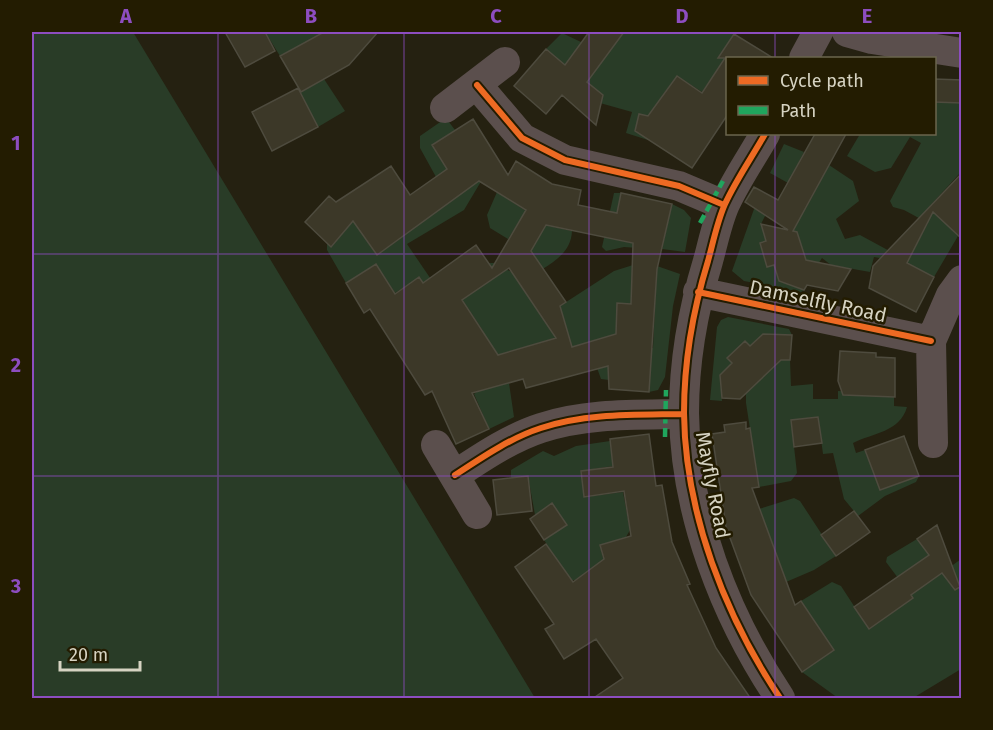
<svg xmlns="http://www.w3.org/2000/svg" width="993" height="730" font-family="'Fira Sans',sans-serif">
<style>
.green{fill:#293c27;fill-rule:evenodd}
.building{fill:#3c3828;stroke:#4e4b3e;stroke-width:1.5;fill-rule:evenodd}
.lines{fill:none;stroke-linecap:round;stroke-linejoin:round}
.minor{stroke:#5b4f4d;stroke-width:30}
.quiet{stroke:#20a55d;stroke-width:4.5;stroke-dasharray:9 4.5;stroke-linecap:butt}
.cycleway-casing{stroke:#231c01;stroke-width:10}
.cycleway{stroke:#ed6a23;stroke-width:6}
.grid{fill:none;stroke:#8d4dc0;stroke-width:1.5;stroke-opacity:0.55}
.labels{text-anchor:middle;stroke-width:5;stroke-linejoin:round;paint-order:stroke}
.street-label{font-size:20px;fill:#d6d3c2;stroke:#231c01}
.neatline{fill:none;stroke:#8d4dc0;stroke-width:2}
.grid-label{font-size:20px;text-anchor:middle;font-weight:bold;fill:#8d4dc0}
</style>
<rect width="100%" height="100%" fill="#252111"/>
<!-- green -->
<path class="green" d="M32 32H133L535 698H32Z
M265 32H325C316 42 294 48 280 56Z
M612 32H731L734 34 720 55 727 60 722 63 702 92 677 76 662 96 660 122 648 140 626 133 632 112 600 103 599 93 579 74 562 96 544 80 546 49 562 33 581 42 604 58 619 37Z
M324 79 345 111 318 127 273 101 301 92Z
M935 103H961V172L929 207 958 236 934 277 898 261 874 257 870 272 831 265 822 258 815 269 799 261 804 254 797 232 790 233 796 211 806 208 829 165 853 181 859 201 836 219 845 239 860 235 908 261 928 223 904 210 893 207 890 201 921 143 910 137 891 168 875 172 847 156 860 134H934Z
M446 118 455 130 432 145 441 160 495 158 464 210 407 244 471 338 483 331 462 299 497 275 489 263H495L517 275 535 224 522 217 508 239 490 228 487 215 497 192 549 226 572 231C571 259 540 269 519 283L543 317 614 271 633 265 631 300 655 301 657 266 680 274 673 306 665 377 658 390 649 392 651 352 609 380 601 379 588 343 576 347 584 373H580L568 334 501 354 509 383 514 417 489 429 474 394 496 378 448 381 419 278 395 293 376 264 346 283 327 250V242L332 246 354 220 377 255 400 239 385 217 436 177 420 148V136ZM618 304 655 305 653 348 617 347Z
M784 144 804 152 788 183 770 173Z
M614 193H621L617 213 638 248 624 247 606 251 602 247Z
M759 195 774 198 761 224 766 241 760 244 767 266 774 265 780 281 804 290 801 292 744 281 732 271Z
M672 204 684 210 691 218 685 252 662 249Z
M728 317 789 329 792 335 763 334 750 346 745 341 728 358 732 363 720 375 722 401 710 400 717 327 721 320Z
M770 360H790L791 386 813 384V399H838V391L875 392V397H894V406L907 407C900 432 873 433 853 443L856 453 865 450 880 490 919 476 916 482 885 496 858 516 844 499 833 453 823 454 818 417 791 420 797 473 791 481 759 487 746 403V384L754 386 771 369Z
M610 441 613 466 581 471 585 497 623 492 630 530 626 537 600 546 620 626 598 642 595 640 597 565 575 580H571L544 540 566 525 552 504 535 515 528 476 511 478V470L543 451 554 456 576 446Z
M794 498 800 501 836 556 814 570 786 582 759 509Z
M917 539 942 573 961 559V669L913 698H838L802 672 801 601 832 582 841 586 869 629 913 598 886 562 887 557Z"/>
<!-- building -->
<path class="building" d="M225 32H265L275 51 245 67Z
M324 32H378L349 65 301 92 280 56Z
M589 32H624L587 82 603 95 596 125 562 95 546 114 514 86 546 49 565 65Z
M734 34 773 58H728V114L692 168 635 131 639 114 648 116 677 76 702 93 725 58H718Z
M934 79 962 80V103L934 102Z
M298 88 318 127 272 151 252 112Z
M473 119 508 175 516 161 552 184 581 190 578 205 617 213 621 193 672 204 657 269 649 392 609 389 608 366 526 388 523 379 472 393 489 429 456 444 432 391 425 395 370 309 364 313 346 283 376 264 395 294 419 277 423 283 476 245 492 268 526 210 479 181 377 255 353 221 331 247 305 222 329 196 336 202 391 166 410 195 447 169 432 145ZM546 225 633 243 631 304 617 303 616 334 572 347 560 306 566 302 531 251ZM509 268 556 338 498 355 462 300Z
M815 134H846L793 231 797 232 806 260 851 269 838 291 807 285 804 290 779 281 774 265 767 267 760 243 766 241 761 224 788 230 745 202 754 187 778 200Z
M962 173V239L933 212 907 263 934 277 916 312 869 288 873 266Z
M763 334 792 335 790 360H781L740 399 722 398 720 375 732 363 727 358 745 341 750 346Z
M840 351 876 353V357L895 358V397L843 395 838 381Z
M818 417 822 443 794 447 791 420Z
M746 422V429L750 428 759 487 752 488 795 605 801 601 834 650 802 672 751 595 726 527 712 434 725 432 724 425Z
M649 434 656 486 662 485 672 542 690 584 687 585 716 648 751 699H592L623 678 596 639 564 659 545 629 554 624 515 567 546 544 573 582 604 559 600 545 631 536 624 491 584 497 581 471 613 467 610 439Z
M904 436 919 476 880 490 865 450Z
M528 476 532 511 497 515 493 480Z
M552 503 567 525 544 540 530 519Z
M854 511 870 532 836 556 821 535Z
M937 525 960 587 955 590 942 573 911 595 913 598 869 629 854 607 929 555 917 539Z"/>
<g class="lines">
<!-- minor -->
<path class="minor" d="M847 32 872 39 962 53
M804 58 818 32
M477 85 522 138 565 160 679 186 724 205
M445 108 505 62
M765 134C752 157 736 180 725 204 717 222 713 243 708 261 693 310 684 361 684 413 685 513 725 616 780 698
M698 292 931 341
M933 443 931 341 951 295 962 280
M436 445 477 514
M455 475C481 458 510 438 541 428 587 413 636 415 684 414"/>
<!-- quiet -->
<path class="quiet" d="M700 223 723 181
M665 437 666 390"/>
<!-- cycleway casing -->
<g class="cycleway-casing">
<path id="cycleway" d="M477 85 522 138 565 160 679 186 724 205
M765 134C752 157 736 180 725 204 717 222 713 243 708 261 693 310 684 361 684 413 685 513 725 616 780 698
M698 292 931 341
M455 475C481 458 510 438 541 428 587 413 636 415 684 414"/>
</g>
<!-- cycleway -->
<use href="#cycleway" class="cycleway"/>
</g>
<!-- grid -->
<path class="grid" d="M218 32V698M404 32V698M589 32V698M775 32V58M775 134V698M32 254H962M32 476H962"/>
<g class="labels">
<!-- street labels -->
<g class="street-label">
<text transform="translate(818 301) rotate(12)" y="7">Damselfly Road</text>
<text transform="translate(713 485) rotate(79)" y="7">Mayfly Road</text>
</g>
</g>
<!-- border -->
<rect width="993" height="730" fill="none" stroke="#231c01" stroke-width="66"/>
<!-- legend -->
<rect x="726" y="57" width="210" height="78" fill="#231c01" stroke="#6b654e" stroke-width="1.5"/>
<rect x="738" y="76" width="30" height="9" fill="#ed6a23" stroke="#6b654e" stroke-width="1.5"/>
<text x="780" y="87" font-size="18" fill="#d6d3c2">Cycle path</text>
<rect x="738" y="106" width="30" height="9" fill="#20a55d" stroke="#6b654e" stroke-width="1.5"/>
<text x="780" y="117" font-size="18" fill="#d6d3c2">Path</text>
<!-- scale -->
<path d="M60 661v9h80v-9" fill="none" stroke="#d6d3c2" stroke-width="3"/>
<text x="69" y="661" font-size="18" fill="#d6d3c2" stroke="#231c01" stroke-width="4.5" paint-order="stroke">20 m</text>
<rect x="33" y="33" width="927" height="664" class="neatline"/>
<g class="grid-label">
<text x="126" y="23">A</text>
<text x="311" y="23">B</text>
<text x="496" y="23">C</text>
<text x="682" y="23">D</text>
<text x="867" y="23">E</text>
<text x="16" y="150">1</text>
<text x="16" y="372">2</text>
<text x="16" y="593">3</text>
</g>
</svg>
